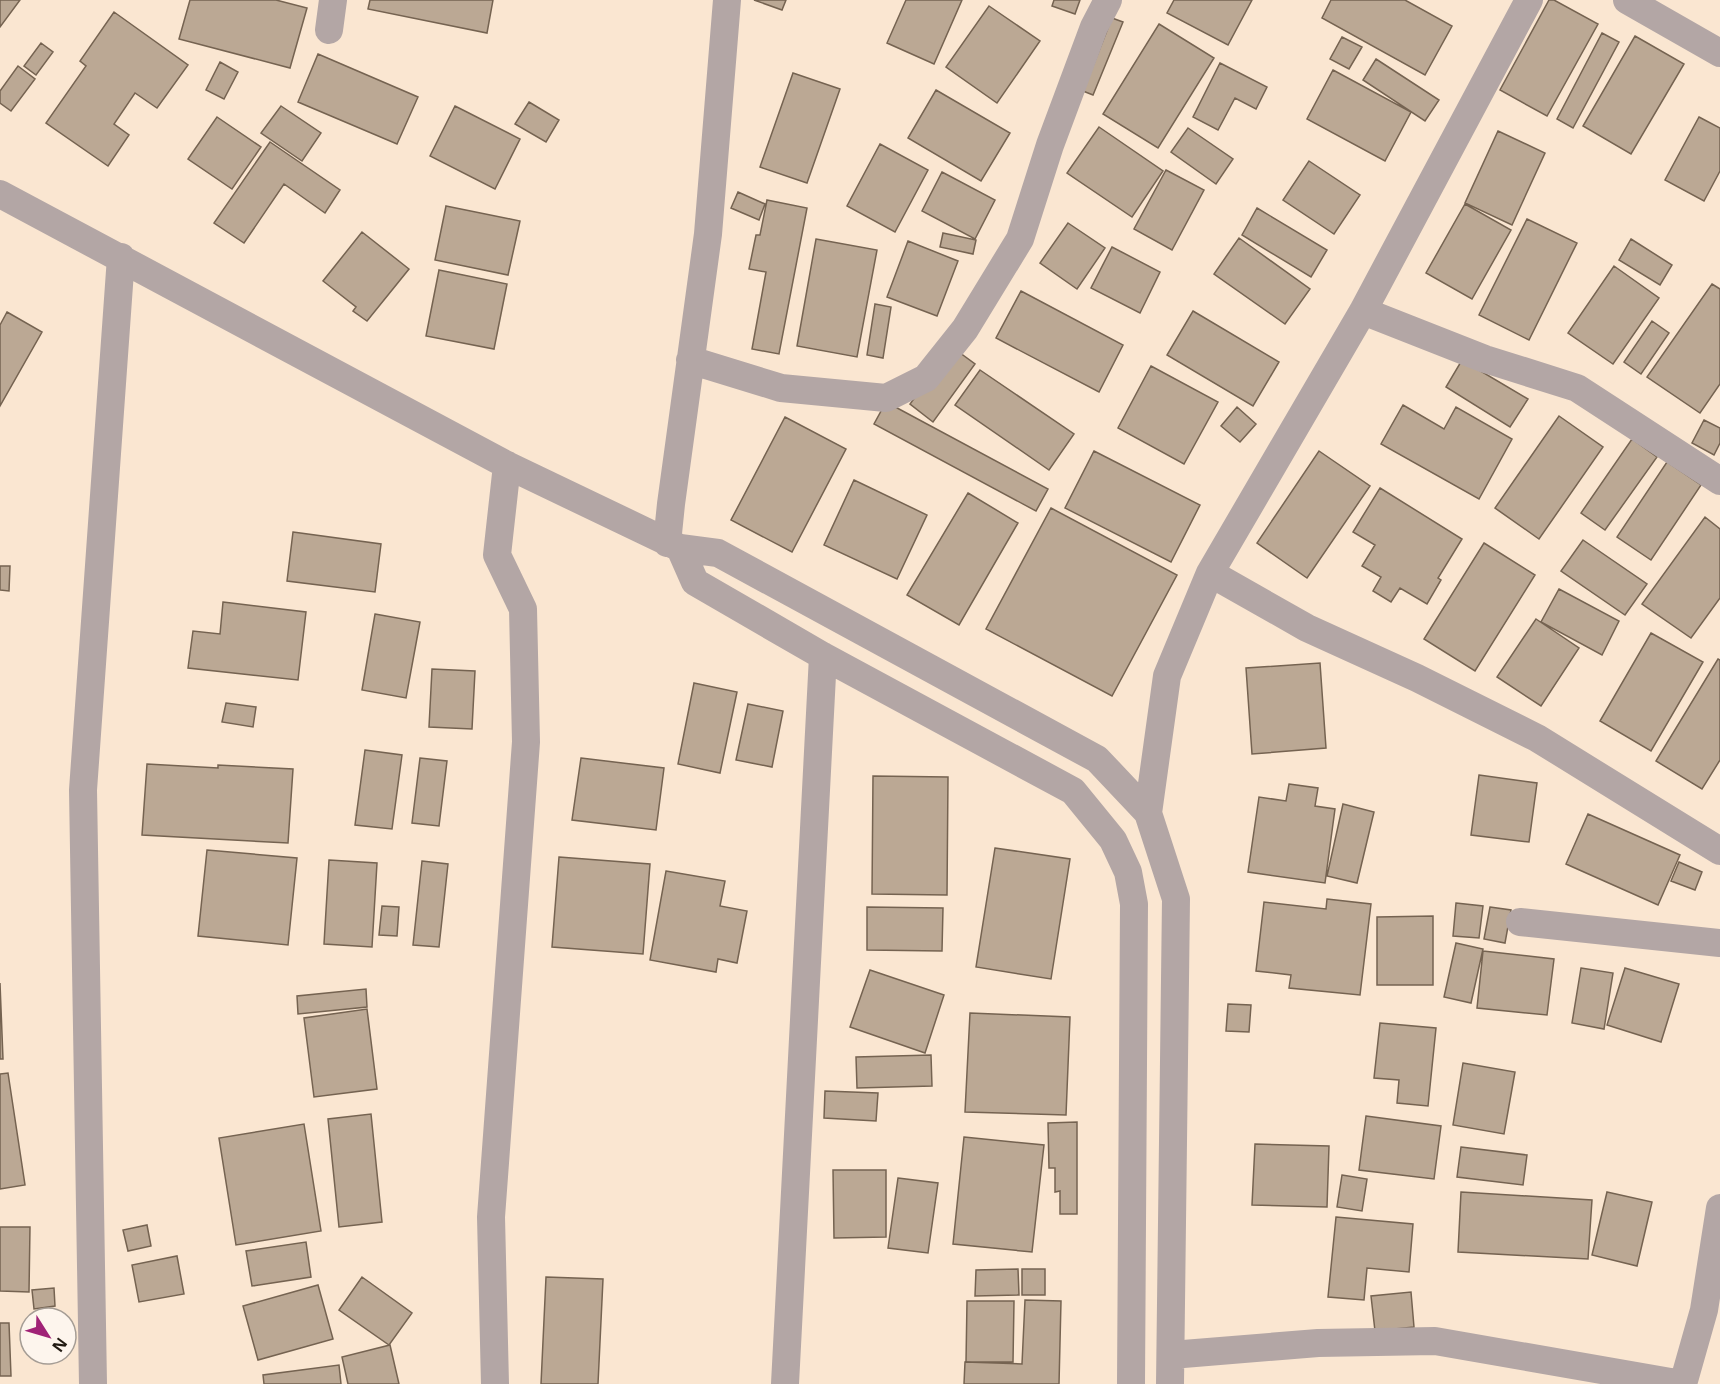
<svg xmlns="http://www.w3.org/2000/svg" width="1720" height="1384" font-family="'Noto Sans',sans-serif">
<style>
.building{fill:#bba894;stroke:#756351;stroke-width:1.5}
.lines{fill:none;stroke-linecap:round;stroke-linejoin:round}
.minor{stroke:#b3a6a5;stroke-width:28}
</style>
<rect width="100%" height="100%" fill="#fae6d1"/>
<!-- building -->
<path class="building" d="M0 0H20L0 27Z
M190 0H276L307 8 290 68 179 39Z
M370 0H493L487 33 368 9Z
M754 0H786L782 10Z
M906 0H962L934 64 887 43Z
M1054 0H1080L1075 14 1052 6Z
M1174 0H1252L1228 45 1167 13Z
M1331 0H1405L1452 26 1425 75 1322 18Z
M1549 0H1554L1598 24 1547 116 1500 90Z
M989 6 1040 41 997 103 946 67Z
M114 12 188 65 157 108 135 93 114 124 129 135 108 166 46 123 86 66 80 61Z
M1112 18 1123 22 1093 95 1083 91Z
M1159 24 1214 58 1158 148 1103 114Z
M1602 33 1619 42 1573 128 1557 119Z
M1635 36 1684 64 1631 154 1583 126Z
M1342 37 1362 47 1349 69 1330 59Z
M41 43 53 52 36 75 24 66Z
M318 54 418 97 397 144 298 102Z
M1376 59 1439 100 1425 121 1363 80Z
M220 62 238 72 224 99 206 90Z
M1220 63 1267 87 1256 109 1235 98 1218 130 1193 117Z
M18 66 35 79 11 111 0 103V91Z
M1333 70 1411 112 1385 161 1307 119Z
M793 73 840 89 807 183 760 167Z
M936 90 1010 133 981 181 908 138Z
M529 102 559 120 546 142 515 124Z
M281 106 321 133 302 161 261 133Z
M455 106 520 139 495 189 430 156Z
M217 117 261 147 232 189 188 159Z
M1699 117 1720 128V171L1704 201 1665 180Z
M1099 127 1163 171 1132 217 1067 173Z
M1188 128 1233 159 1216 184 1171 152Z
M1498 131 1545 153 1512 225 1465 203Z
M270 142 340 190 325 213 284 184 244 243 214 223Z
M880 144 928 170 895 232 847 206Z
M1309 161 1360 195 1334 234 1283 200Z
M1166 170 1204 190 1172 250 1134 229Z
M942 172 995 200 975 239 922 211Z
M738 192 765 204 759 220 731 208Z
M767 200 807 208 779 354 752 349 766 272 749 269 756 235H760Z
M1465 204 1511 230 1472 299 1426 273Z
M446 206 520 221 508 275 435 260Z
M1257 208 1327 250 1311 277 1242 235Z
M1527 219 1577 243 1529 340 1479 315Z
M1068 223 1105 248 1077 289 1040 263Z
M362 232 409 269 367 321 353 311 356 307 323 281Z
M943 233 976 240 973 254 940 247Z
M1239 238 1310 289 1285 324 1214 274Z
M816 239 877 250 857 357 797 346Z
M1631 239 1672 265 1660 285 1619 260Z
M908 241 958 261 937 316 887 297Z
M1112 247 1160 272 1140 313 1091 288Z
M1614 266 1659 298 1613 364 1568 333Z
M439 270 507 284 494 349 426 336Z
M1712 284 1720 289V384L1700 413 1647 377Z
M1021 291 1123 345 1099 392 996 338Z
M875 304 891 307 883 358 867 355Z
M1193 311 1279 362 1253 406 1167 355Z
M7 312 42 332 0 406V325Z
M1652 321 1669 333 1641 374 1624 362Z
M952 347 975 364 933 422 910 404Z
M1462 360 1528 399 1510 427 1446 387Z
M1151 366 1218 402 1184 464 1118 428Z
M980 370 1074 434 1049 470 955 405Z
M886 402 1048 489 1036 511 874 424Z
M1403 405 1444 429 1456 407 1512 439 1479 499 1381 444Z
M1237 407 1256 424 1240 442 1221 426Z
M1559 416 1603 447 1539 539 1495 508Z
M785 417 846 449 792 552 731 520Z
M1704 420 1720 428V443L1714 455 1692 443Z
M1632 439 1657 457 1605 530 1581 513Z
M1094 451 1200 505 1171 562 1065 508Z
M1319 451 1370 486 1307 578 1257 543Z
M1667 462 1701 485 1651 560 1617 537Z
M854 480 927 515 897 579 824 545Z
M1380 488 1462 539 1438 578 1441 580 1427 604 1400 588 1391 602 1373 591 1381 577 1362 566 1375 545 1353 532Z
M968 493 1018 523 959 625 907 595Z
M1051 508 1177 575 1112 696 986 629Z
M1705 517 1720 529V598L1691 638 1642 604Z
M293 532 381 544 375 592 287 581Z
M1583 540 1647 584 1625 615 1561 571Z
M1484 543 1535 575 1475 671 1424 639Z
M0 566H10L9 591 0 590Z
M1559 589 1619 621 1602 655 1541 622Z
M223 602 306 612 298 680 188 668 193 631 220 634Z
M375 614 420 622 406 698 362 690Z
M1536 619 1579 648 1541 706 1497 677Z
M1651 633 1703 662 1651 751 1600 721Z
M1718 659 1720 660V760L1702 789 1656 761Z
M1320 663 1326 748 1252 754 1246 668Z
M432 669 475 671 472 729 429 727Z
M694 683 737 692 720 773 678 764Z
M226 703 256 707 253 727 222 722Z
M748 704 783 711 772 767 736 760Z
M365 750 402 755 392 829 355 825Z
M420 758 447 761 439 826 412 823Z
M581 758 664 768 656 830 572 820Z
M147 764 218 768V765L293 769 288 843 142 835Z
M1479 775 1537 783 1529 842 1471 835Z
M873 776 948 777 947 895 872 894Z
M1289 784 1318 788 1315 806 1335 809 1325 883 1248 872 1259 797 1286 801Z
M1343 804 1374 812 1357 883 1327 876Z
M1588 814 1680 855 1658 905 1566 864Z
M995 848 1070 859 1051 979 976 967Z
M207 850 297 858 288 945 198 936Z
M559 857 650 864 643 954 552 947Z
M329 860 377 863 372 947 324 944Z
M422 861 448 864 439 947 413 945Z
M1679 862 1702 872 1695 890 1671 881Z
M666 871 725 881 720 906 747 911 737 963 718 959 716 972 650 960Z
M1327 899 1371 904 1360 995 1289 988 1291 975 1256 971 1264 902 1326 909Z
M1456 903 1483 906 1479 938 1453 936Z
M382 906 399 907 397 936 379 935Z
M867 907 943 908 942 951 867 950Z
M1490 907 1511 910 1505 943 1484 939Z
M1433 916V985H1377V917Z
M1456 943 1483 949 1471 1003 1444 997Z
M1483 951 1554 959 1547 1015 1477 1008Z
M1581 968 1613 973 1604 1029 1572 1023Z
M1625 968 1679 984 1661 1042 1607 1025Z
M870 970 944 995 925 1053 850 1027Z
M0 983 3 1059H0Z
M366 989 367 1007 298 1014 297 996Z
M1228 1004 1251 1005 1249 1032 1226 1031Z
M367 1009 377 1089 314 1097 304 1018Z
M970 1013 1070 1017 1066 1115 965 1112Z
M1380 1023 1436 1028 1428 1106 1397 1103 1399 1080 1374 1078Z
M931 1055 932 1086 857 1088 856 1057Z
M1463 1063 1515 1072 1504 1134 1453 1125Z
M8 1073 25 1185 0 1189V1074Z
M825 1091 878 1093 876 1121 824 1118Z
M371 1114 382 1222 339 1227 328 1119Z
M1366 1116 1441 1126 1434 1179 1359 1170Z
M1077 1122V1214H1060V1191L1055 1192V1168H1049L1048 1123Z
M304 1124 321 1231 236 1245 219 1138Z
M964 1137 1044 1145 1032 1252 953 1244Z
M1255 1144 1329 1146 1327 1207 1252 1205Z
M1461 1147 1527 1155 1523 1185 1457 1177Z
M833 1170H886V1237L834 1238Z
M1342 1175 1367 1179 1362 1211 1337 1207Z
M898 1178 938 1183 928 1253 888 1248Z
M1461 1192 1592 1200 1588 1259 1458 1252Z
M1607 1192 1652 1202 1637 1266 1592 1255Z
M1336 1217 1413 1224 1409 1272 1367 1268 1364 1300 1328 1297Z
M147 1225 151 1246 128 1251 123 1230Z
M0 1227H30L29 1292 0 1291Z
M306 1242 311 1277 252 1286 246 1251Z
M177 1256 184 1294 139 1302 132 1265Z
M1018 1269 1019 1295 975 1296 976 1270Z
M1022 1269H1045V1295H1022Z
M362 1277 412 1313 389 1345 339 1310Z
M546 1277 603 1279 598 1384H541Z
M318 1285 333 1339 258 1360 243 1306Z
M54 1288 55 1306 34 1309 32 1290Z
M1411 1292 1414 1327 1375 1331 1371 1296Z
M1025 1300 1061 1301 1059 1384H964L965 1362 1022 1364Z
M967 1301H1014L1013 1362H966Z
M0 1323H9L11 1376H0Z
M390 1345 399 1384H348L342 1357Z
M339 1365 341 1384H264L263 1375Z"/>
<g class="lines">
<!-- minor -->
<path class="minor" d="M1627 0 1720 53
M329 30 333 0
M0 194 507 465 680 548 718 553 1097 759 1148 813 1176 899 1170 1384
M1363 311 1485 359 1577 388 1720 481
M690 360 781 388 886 398 926 378 965 329 1020 239 1050 145 1094 27 1108 0
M667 543 671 504 708 234 727 0
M680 548 695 582 823 656 1073 791 1113 840 1128 872 1134 904 1131 1384
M1210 573 1307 628 1417 678 1537 738 1720 851
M1148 813 1167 676 1210 573 1363 311 1529 0
M1520 922 1720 943
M1171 1355 1318 1343 1435 1341 1682 1384
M93 1384 83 790 121 257
M495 1384 491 1217 526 742 523 609 497 555 507 465
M785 1384 823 656
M1683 1384 1704 1310 1720 1208"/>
</g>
<!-- north arrow -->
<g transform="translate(48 1336) rotate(127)"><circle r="28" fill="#fdf5ed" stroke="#a59d95" stroke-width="1.5"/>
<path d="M0-4.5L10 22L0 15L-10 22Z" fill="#a02276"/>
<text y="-9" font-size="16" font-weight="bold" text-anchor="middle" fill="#211a12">N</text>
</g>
</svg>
